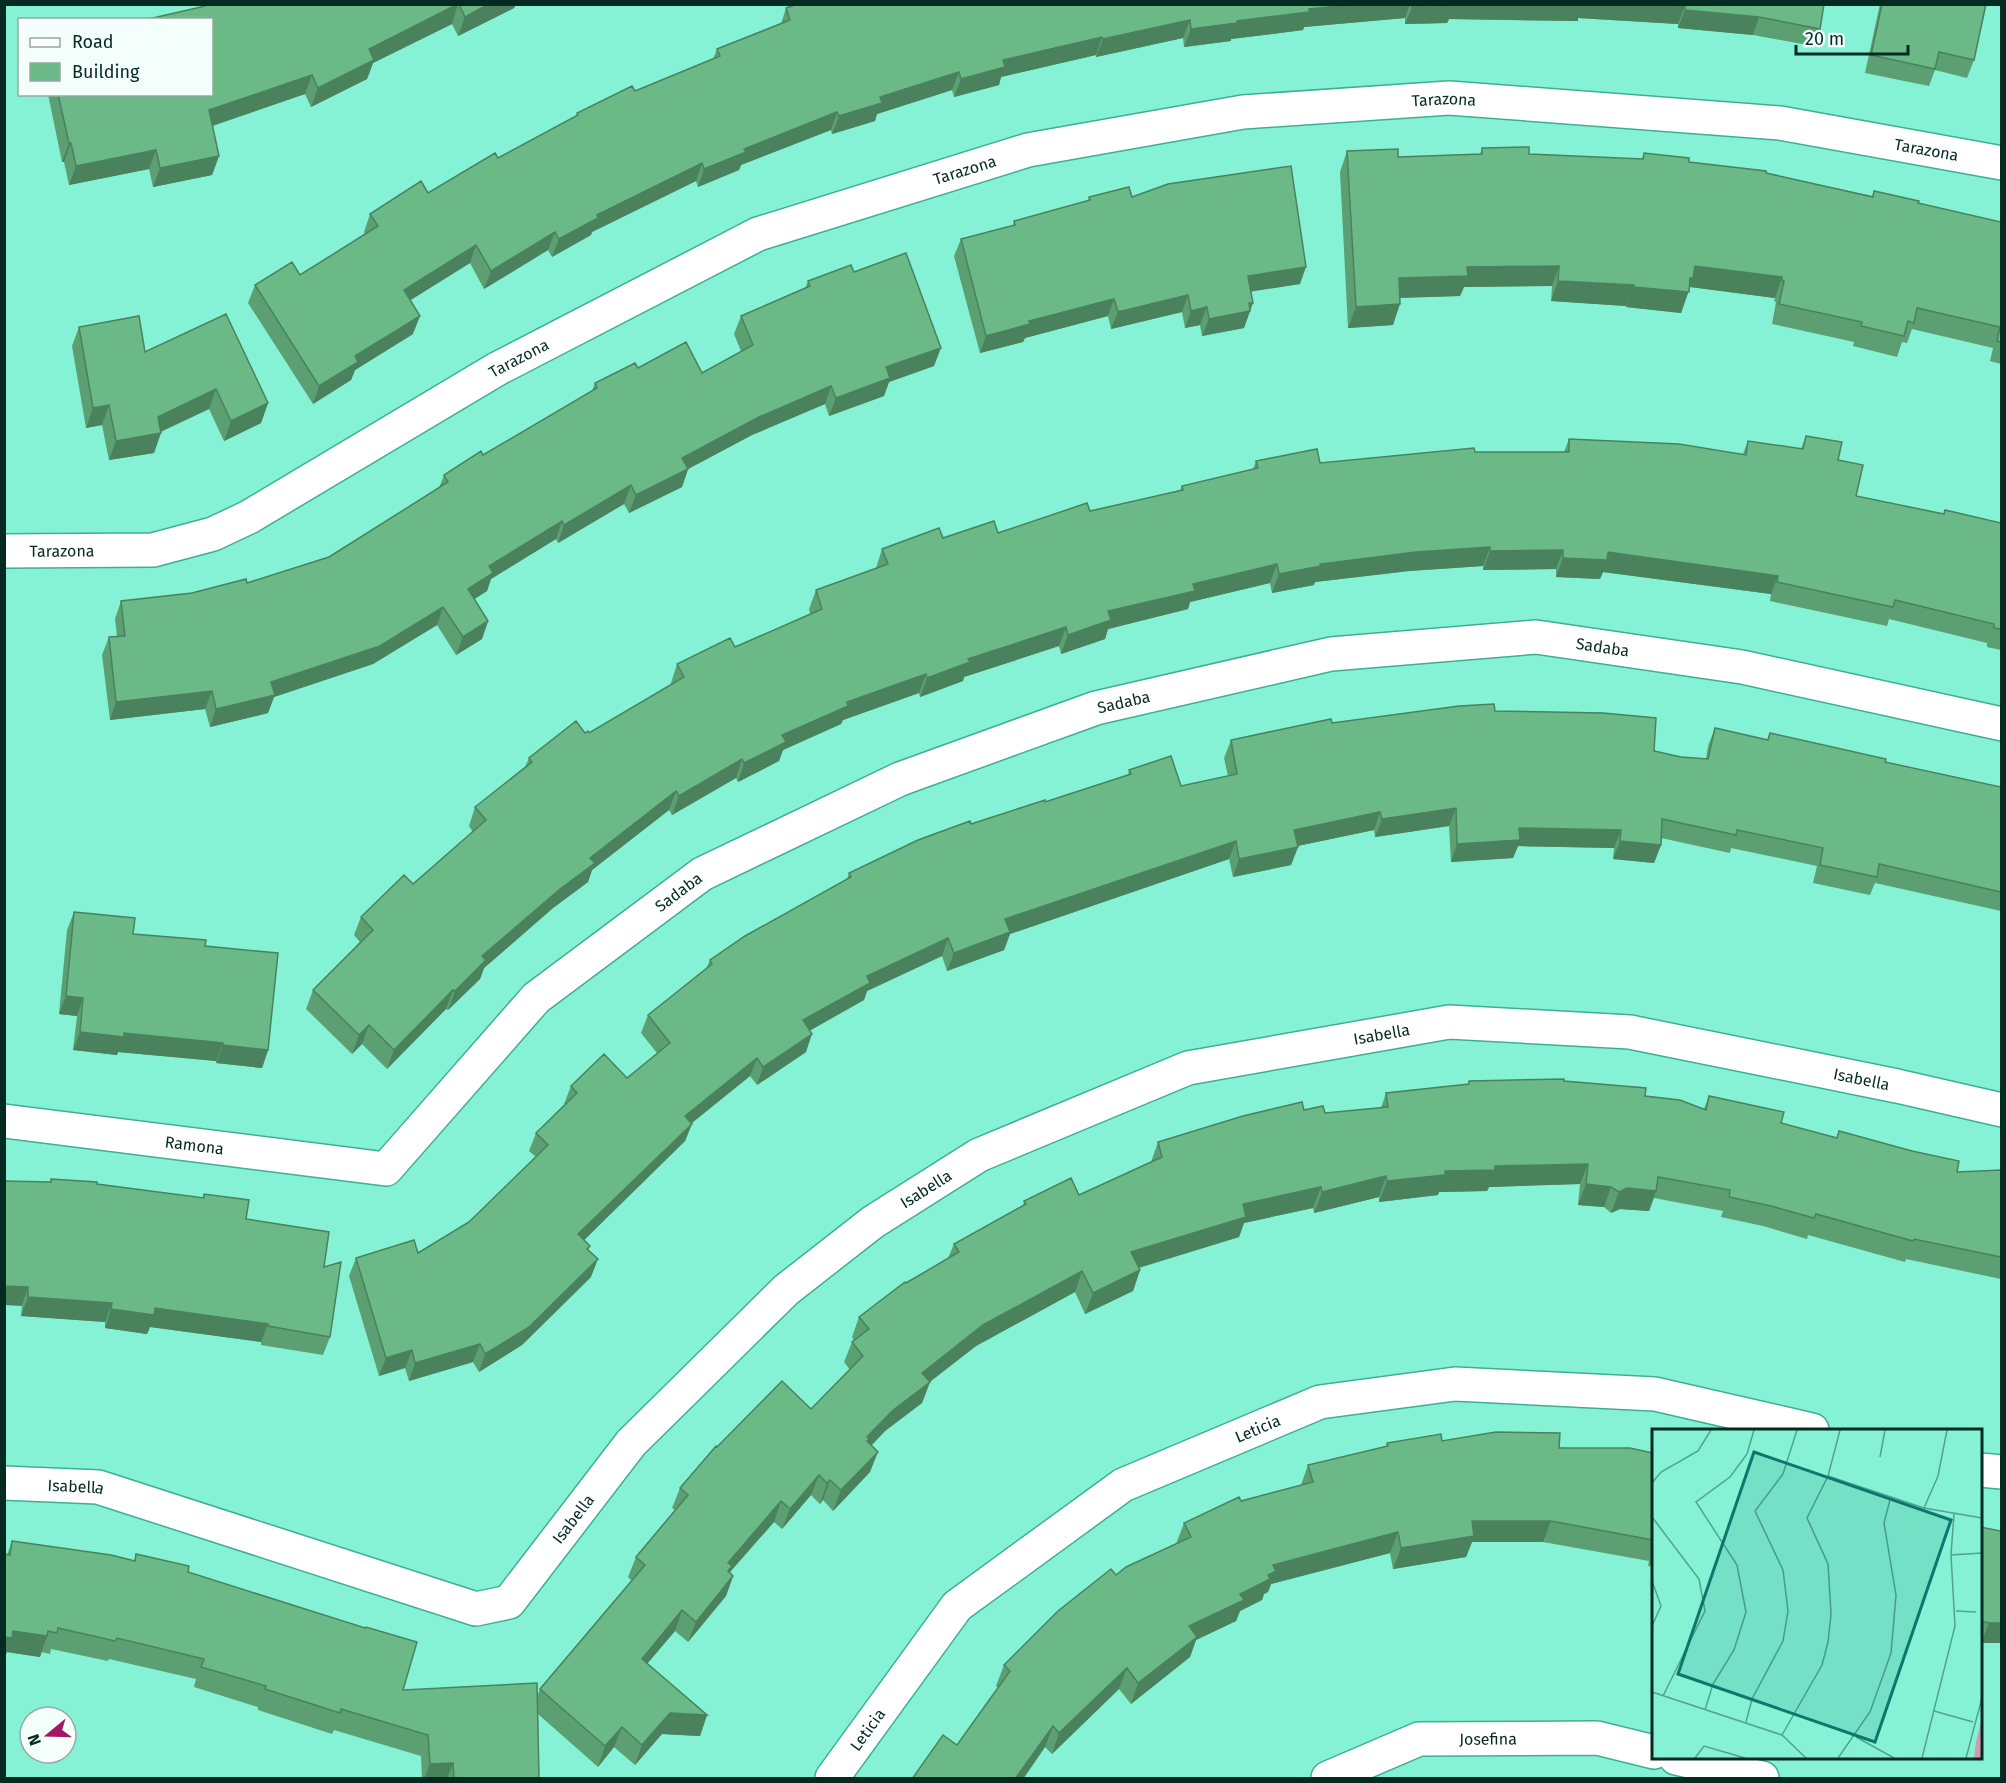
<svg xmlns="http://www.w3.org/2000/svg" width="2006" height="1783" font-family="'Fira Sans',sans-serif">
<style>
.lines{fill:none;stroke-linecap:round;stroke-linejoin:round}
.minor-casing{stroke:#3eaf94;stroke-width:36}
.minor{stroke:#fff;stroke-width:33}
.wall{fill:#5b9f73}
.shaded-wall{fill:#4a825e}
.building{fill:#6ab986;stroke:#4a825e;stroke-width:1.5}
.labels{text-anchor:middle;stroke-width:4.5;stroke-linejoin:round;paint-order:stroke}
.street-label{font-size:16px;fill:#052a22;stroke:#f4fefa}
.inset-road{fill:none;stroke:#52a28d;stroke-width:1.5}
.view{fill:#0f766e;fill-opacity:0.15;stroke:#0f766e;stroke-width:3}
.inset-edge{fill:none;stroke:#052a22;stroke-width:3}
</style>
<rect width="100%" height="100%" fill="#86f2d5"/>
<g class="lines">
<!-- minor casing -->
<g class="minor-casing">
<g id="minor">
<path id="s1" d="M4 551 153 550 213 534 249 517 497 369 758 234 1028 150 1243 112 1449 98 1780 123 2002 163"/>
<path id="s2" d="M4 1121 386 1169 536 998 702 874 900 779 1096 708 1331 654 1536 637 1742 667 2002 724"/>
<path d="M1980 1470 2002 1472"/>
<path id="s3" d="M4 1483 98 1487 476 1609 509 1602 631 1443 786 1290 873 1222 979 1155 1188 1068 1449 1022 1630 1032 1897 1086 2002 1110"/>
<path d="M1676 1758 1762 1778"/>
<path id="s4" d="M832 1778 957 1606 1123 1485 1320 1402 1455 1384 1655 1394 1812 1430"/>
<path id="s5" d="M1328 1778 1419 1739 1597 1738 1654 1752"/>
</g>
</g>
<!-- minor -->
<use href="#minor" class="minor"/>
</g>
<!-- wall -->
<path class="wall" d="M210 4H516L514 8 458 36 452 24 373 63 367 79 311 107 305 94 213 126 219 156 212 175 153 187 149 169 69 185 64 162H62L48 94H212L201 7Z
M798 4H1824L1820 29 1813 46 1753 35 1678 28V24L1578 18V21L1449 19 1447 23 1405 24V18L1304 27 1303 30 1231 39V41L1184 47 1183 38 1096 57V55L1001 77 999 85 954 97 952 90 877 114 875 121 832 134 831 130 741 165 739 170 698 187 696 181 592 232 591 235 552 257 548 250 484 289 470 263 410 300 413 334 355 370 351 380 313 404 248 303 255 285 300 275 365 234 364 232 370 214 428 193 498 158 576 116 577 113 635 91 713 59 717 49 781 24 786 8Z
M1880 4H1986L1974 60 1967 78 1935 70 1929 86 1865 73Z
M1482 148 1529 154 1642 159 1644 153 1689 162 1766 173 1872 196 1874 191 1918 203 2001 222V364L1990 361 1993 348 1912 329 1907 343 1902 342 1897 357 1853 346 1854 342 1772 324 1776 302 1774 301 1775 298 1690 287 1681 313 1626 307V306L1551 301 1552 286 1464 287 1460 296 1400 298 1393 325 1348 328 1340 172 1347 151 1398 157 1480 154Z
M1089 197H1132L1300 284 1251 291 1250 310 1244 328 1202 336 1200 325 1185 328 1182 312 1111 329 1108 316 1025 338 1023 342 980 353 954 256 961 239 1013 225 1014 221 1088 201Z
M854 272 934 366 889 382 884 396 829 416 825 404 752 435 688 469 682 487 629 513 624 504 558 543 556 539 491 579 487 591 474 599 488 621 482 639 456 655 437 625 373 664 274 697 268 713 210 727 205 709 110 720 102 655 109 637 117 636 115 619 121 601 192 593 247 583 329 557 439 488 444 475 483 455 592 391 595 383 638 368 702 373 741 351 734 334 741 316 805 289 808 281Z
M79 327 268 403 261 423 224 441 209 409 161 432 154 453 109 460 102 425 86 428 72 346Z
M1806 436 1838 460 1856 496 1944 514 1945 510 2001 523V650L1987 647V643L1889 619 1887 626 1770 601 1771 594 1603 572 1600 579 1556 577V569L1483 570V566L1409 571 1315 582 1314 585 1272 593 1270 583 1190 602 1188 609 1108 629 1105 639 1061 654 1059 646 964 677 963 681 920 697 919 693 843 720 841 724 783 750 779 761 738 782 736 778 672 815 669 810 592 870 588 882 553 908 484 968 480 979 448 1010 446 1009 387 1069 362 1044 352 1054 306 1009 313 990 360 942 354 935 361 917 413 884 473 832 469 826 475 807 525 767 529 758 585 733H589L671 685V683L677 664 735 647 810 614 809 609 816 590 876 568 882 549 943 538 998 533 1180 490 1182 486 1253 469 1256 461 1320 463 1475 452H1564L1569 439 1743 454 1748 441 1801 449Z
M1495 711 1681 757 1706 759 1708 746 1715 728 1767 740 1770 733 1885 762 2001 787V911L1875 883 1870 895 1813 883 1817 866 1731 848 1730 853 1661 838V845L1654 863 1613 859 1614 848 1518 846 1513 858 1451 862 1449 826 1375 837 1374 830 1297 846 1298 847 1291 865 1233 877 1229 859 1010 934 1004 950 947 971 942 956 867 991 864 1000 810 1030 806 1052 757 1085 750 1076 692 1123 685 1141 584 1240 590 1246 588 1250 591 1277 522 1345 479 1372 473 1362 409 1381 405 1368 379 1376 349 1276 356 1258 418 1253 469 1222 536 1157 529 1151 536 1133 565 1104H564L571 1086 627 1078 657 1053 641 1033 648 1015 706 969 710 960 847 879 849 873 971 824 1045 802 1128 775 1129 770 1181 786 1228 776 1224 758 1231 740 1332 723Z
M74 912 133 934 205 946 268 1050 262 1068 216 1063V1061L118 1052 117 1055 73 1050 77 1016 59 1014 67 930Z
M1469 1081H1564L1645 1096 1704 1109 1709 1096 1781 1123 1957 1172 2001 1170V1279L1906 1259 1905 1262 1808 1235 1807 1239 1763 1226 1721 1217 1723 1211 1654 1198 1649 1211 1620 1209 1611 1213 1604 1207 1578 1205 1580 1184 1489 1187 1487 1191 1439 1192 1438 1195 1379 1202V1197L1314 1213 1313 1208 1244 1223 1239 1237 1139 1268 1140 1270 1133 1291 1085 1314 1075 1292 976 1346 930 1382 922 1403 885 1431 871 1446 870 1472 833 1511 823 1500 820 1504 811 1495 782 1529 774 1522 730 1572 733 1576 726 1596 688 1642 675 1631 647 1664 707 1715 700 1736 662 1734 635 1765 614 1747 598 1767 538 1714 539 1779H422L421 1756 334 1730 332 1734 258 1710V1707L194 1687 196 1679 109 1659 108 1661 51 1649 50 1654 41 1652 40 1657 7 1652 4 1658V1554L7 1555 12 1541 134 1561 136 1554 188 1572 403 1690 537 1697 540 1689 632 1581 628 1577 636 1557 675 1510 672 1508 680 1488 717 1447 811 1409 850 1370 844 1362 852 1342 854 1340 852 1337 859 1317 906 1283 948 1258 954 1244 1023 1206 1024 1201 1079 1195 1151 1162 1158 1142 1304 1110 1325 1113 1381 1108 1386 1093 1468 1084Z
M51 1179 203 1198 204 1194 246 1219 324 1267 330 1337 323 1355 261 1345V1342L150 1327 147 1334 105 1328V1322L21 1316 22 1306Z
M1442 1441 1653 1453V1566H1648L1649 1561 1543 1542H1472L1466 1557 1393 1569 1390 1553 1271 1584 1268 1592 1264 1594 1262 1600 1240 1611 1236 1621 1196 1640 1190 1657 1131 1704 1119 1689 1052 1754 1045 1747 1023 1779H912L957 1745 998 1688 996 1686 1004 1665 1116 1575 1176 1544 1184 1523 1241 1501 1301 1485 1308 1465 1386 1446 1387 1443Z
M1980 1527 2001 1643H1980Z"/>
<!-- shaded-wall -->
<path class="shaded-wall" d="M458 4 452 24 373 63 367 79 311 107 318 88 369 49Z
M489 4H516L514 8 458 36 465 17Z
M1359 4H1410L1405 18 1304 27 1303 30 1231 39V41L1184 47 1191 29 1309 9Z
M1453 4H1662L1685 6 1678 24 1578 18V21L1449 19 1447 23 1405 24 1412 7Z
M1685 10 1759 17 1753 35 1678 28Z
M1190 20 1183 38 1096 57 1103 39Z
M1102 37 1096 55 1001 77 999 85 954 97 961 79 1003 60Z
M959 72 952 90 877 114 875 121 832 134 839 116 880 97Z
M312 75 305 94 202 129 209 110Z
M837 112 831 130 741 165 739 170 698 187 704 169 744 149Z
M69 143H71L64 162H62Z
M156 150 149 169 69 185 76 166Z
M219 156 212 175 153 187 160 168Z
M702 163 696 181 592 232 591 235 552 257 559 239 597 215Z
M555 232 548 250 484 289 491 271Z
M476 245 470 263 398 308 404 290Z
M1559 266 1552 286 1464 287 1460 296 1391 298 1399 278 1467 267Z
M1695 266 1782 277 1775 298 1690 287 1681 313 1626 307 1633 287Z
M1306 267 1300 284 1242 293 1248 276Z
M1558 281 1634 285 1626 306 1551 301Z
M1188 295 1182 312 1111 329 1118 312Z
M1114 299 1108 316 1025 338 1023 342 980 353 986 336 1029 321Z
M1249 303H1253L1244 328 1202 336 1209 319Z
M1400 304 1393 325 1348 328 1356 307Z
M1207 307 1200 325 1185 328 1191 311Z
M420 316 413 334 355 370 351 380 313 404 319 386 355 356Z
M941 348 934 366 889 382 884 396 829 416 836 398 886 367Z
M831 386 825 404 752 435 688 469 682 487 629 513 636 495 682 458 759 417Z
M216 389 209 409 155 434 161 433 154 453 109 460 116 441 158 417Z
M268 403 261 423 224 441 231 421Z
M109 405 102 425 86 428 93 408Z
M631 485 624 504 558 543 564 525Z
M562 521 556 539 491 579 487 591 462 607 468 589 489 566Z
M1490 547 1483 566 1409 571 1315 582 1314 585 1272 593 1279 574 1320 564 1416 552Z
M1563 550 1556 569 1483 570 1490 551Z
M1608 552 1778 576 1771 594 1603 572 1600 579 1556 577 1563 558Z
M1277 564 1270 583 1190 602 1188 609 1108 629 1105 639 1061 654 1068 635 1108 611 1193 584Z
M443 607 437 625 373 664 274 697 268 713 210 727 216 709 271 682Z
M488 621 482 639 456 655 463 637Z
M1066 627 1059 646 964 677 963 681 920 697 927 678 968 659Z
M926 674 919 693 843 720 841 724 783 750 779 761 738 782 744 763 782 735 847 702Z
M212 691 205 709 110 720 116 702Z
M742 759 736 778 672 815 679 796Z
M676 791 669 810 592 870 588 882 553 908 484 968 480 979 448 1010 455 991 482 956 590 858Z
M1456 808 1449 826 1375 837 1382 819Z
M1380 812 1374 830 1288 848 1294 830Z
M1519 828 1621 830 1614 848 1518 846 1513 858 1451 862 1457 844Z
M1236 841 1229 859 1010 934 1004 950 947 971 954 953 1005 919Z
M1620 841 1661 845 1654 863 1613 859Z
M1298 847 1291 865 1233 877 1239 859Z
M948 938 942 956 867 991 864 1000 797 1038 803 1020 867 976Z
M453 990 446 1009 387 1069 394 1050Z
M66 996 83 998 77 1016 59 1014Z
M369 1025 362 1044 352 1054 359 1035Z
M80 1032 124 1033 223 1043 216 1061 118 1052 117 1055 73 1050Z
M812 1034 806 1052 757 1085 763 1067Z
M223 1045 268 1050 262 1068 216 1063Z
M757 1058 750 1076 678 1134 685 1116Z
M692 1124 685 1141 572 1252 578 1234Z
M1588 1164 1580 1184 1489 1187 1487 1191 1439 1192 1438 1195 1379 1202 1387 1181 1445 1171 1495 1166Z
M1386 1176 1379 1197 1314 1213 1322 1192Z
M1586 1184 1611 1187 1604 1207 1578 1205Z
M1321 1187 1313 1208 1244 1223 1239 1237 1124 1272 1131 1252 1243 1204Z
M1627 1188 1656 1191 1649 1211 1620 1209 1611 1213 1619 1192Z
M598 1259 591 1277 522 1345 479 1372 485 1354Z
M1140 1270 1133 1291 1085 1314 1093 1293Z
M1082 1271 1075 1292 976 1346 915 1393 922 1373 983 1325Z
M4 1286 28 1287 22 1306 4 1305Z
M28 1297 112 1303 105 1322 21 1316Z
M155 1308 268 1324 261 1342 150 1327 147 1334 105 1328 111 1309Z
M480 1344 473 1362 409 1381 415 1363Z
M412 1350 405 1368 379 1376 386 1358Z
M930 1382 922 1403 885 1431 864 1453 867 1437 892 1411Z
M878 1452 870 1472 833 1511 841 1490Z
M819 1475 811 1495 782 1529 790 1509Z
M830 1480 823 1500 820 1504 827 1483Z
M781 1501 774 1522 730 1572 725 1586 733 1576 726 1596 688 1642 696 1622 728 1563Z
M1472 1521H1551L1543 1542H1472L1466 1557 1393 1569 1401 1548Z
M1398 1532 1390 1553 1271 1584 1268 1592 1264 1594 1262 1600 1240 1611 1236 1621 1196 1640 1190 1657 1131 1704 1138 1683 1189 1626 1240 1594 1273 1565Z
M682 1610 675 1631 634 1679 642 1659Z
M1989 1623H2001V1643H1981Z
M13 1631 47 1636 40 1657 7 1652 4 1658V1637Z
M1127 1668 1119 1689 1052 1754 1059 1733Z
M670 1713 707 1715 700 1736 662 1734 635 1765 642 1745Z
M1053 1726 1045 1747 1023 1779H1015Z
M622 1727 614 1747 598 1767 605 1746Z
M453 1763 447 1779H424L430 1764Z"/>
<!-- building -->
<path class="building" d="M210 4H458L369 49 374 60 318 88 312 75 209 110 219 156 160 168 156 150 76 166 71 143H69L58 94H212V20H144L201 7Z
M459 4H489L465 17Z
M798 4H1359L1309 9V12L1237 21V23L1191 29 1190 20 1103 39 1102 37 1003 60 1005 67 961 79 959 72 880 97 882 103 839 116 837 112 744 149 746 152 704 169 702 163 597 215 598 218 559 239 555 232 491 271 476 245 404 290 420 316 355 356 358 362 319 386 255 285 292 262 300 275 378 226 370 214 421 181 428 193 495 153 498 158 578 115 577 113 632 86 635 91 720 56 717 49 790 20 786 8Z
M1412 4H1454V5L1412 7Z
M1662 4H1824L1820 29 1759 17 1685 10V6Z
M1882 4H1986L1974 60 1939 52 1935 69 1871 55Z
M1529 147V154L1643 159 1644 153 1689 158V162L1766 171V173L1873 197 1874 191 1919 201 1918 203 2001 222V342L1997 341 2000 327 1917 308 1914 323 1908 321 1904 336 1861 326 1862 322 1779 304 1784 281H1782V277L1695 266 1693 278H1690L1689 292 1633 287 1634 285 1558 281 1559 266 1467 267 1468 276 1399 278 1400 304 1356 307 1347 151 1398 149V157L1482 154V148Z
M1291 166 1306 267 1248 276 1253 303H1249L1250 311 1209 319 1207 307 1191 311 1188 295 1118 312 1114 299 1029 321 1030 324 986 336 961 239 1015 225 1014 221 1090 200 1089 197 1129 187 1132 197 1168 184Z
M906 253 941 348 886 367 890 378 836 398 831 386 759 417 682 458 688 469 636 495 631 485 564 525 562 521 489 566 493 573 468 589 488 621 463 637 443 607 380 646 271 682 275 695 216 709 212 691 116 702 109 637 125 636 121 601 192 593 246 579 247 583 329 557 448 482 444 475 481 451 483 455 597 388 595 383 635 363 638 368 686 342 702 373 753 345 741 316 810 286 808 281 851 265 854 272Z
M226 314 268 403 231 421 216 389 158 417 161 433 116 441 109 405 93 408 79 327 139 316 145 352Z
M1806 436 1842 442 1838 460 1863 465 1856 496 1944 514 1945 510 2001 523V629L1994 628V624L1895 600 1893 607 1777 582 1778 576 1608 552 1607 560 1563 558V550L1490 551V547L1416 552 1320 564 1321 566 1279 574 1277 564 1193 584 1195 591 1108 611 1111 620 1068 635 1066 627 968 659 970 662 927 678 926 674 847 702 848 706 782 735 786 742 744 763 742 759 679 796 676 791 590 858 595 863 560 889 482 956 486 960 455 991 453 990 394 1050 369 1025 359 1035 313 990 373 930 361 917 404 875 413 884 486 820 475 807 532 762 529 758 576 721 585 733 588 731 589 733 684 677 677 664 730 638 735 647 822 609 816 590 888 564 882 549 939 528 943 538 994 521 998 533 1087 503 1090 511 1183 490 1182 486 1258 468 1256 461 1317 449 1320 463 1474 448 1475 452H1569V439L1679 444 1746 455 1748 441 1803 449Z
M1494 704 1495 711 1603 713 1656 718 1654 751 1681 757 1708 759 1715 728 1768 740 1770 733 1886 759 1885 762 2001 787V892L1879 864 1877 877 1820 865 1823 848 1737 830 1736 835 1662 819 1661 845 1620 841 1621 830 1519 828 1520 840 1457 844 1456 808 1382 819 1380 812 1294 830 1298 847 1239 859 1236 841 1005 919 1010 932 954 953 948 938 867 976 870 983 803 1020 812 1034 763 1067 757 1058 685 1116 692 1124 578 1234 590 1246 587 1249 598 1259 529 1327 485 1354 480 1344 415 1363 412 1350 386 1358 356 1258 414 1240 418 1253 469 1222 548 1145 536 1133 577 1093 571 1086 604 1054 627 1078 670 1043 648 1015 712 964 710 960 745 936 851 877 849 873 918 840 970 821 971 824 1045 800V802L1131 774 1129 770 1171 756 1181 786 1237 774 1231 740 1331 719 1332 723 1459 706Z
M74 912 135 918 133 934 206 940 205 946 278 953 268 1050 223 1045V1043L124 1033V1037L80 1032 83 998 66 996Z
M1564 1079V1081L1646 1088 1645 1096 1680 1100 1706 1110 1709 1096 1784 1112 1781 1123 1837 1138 1839 1131 1912 1151 1959 1161 1957 1172 2001 1170V1257L1914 1239 1913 1241 1816 1214 1814 1218 1771 1206 1729 1197 1730 1190 1658 1177 1656 1191 1627 1188 1619 1192 1611 1187 1586 1184 1588 1164 1495 1166V1170L1445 1171V1175L1387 1181 1386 1176 1322 1192 1321 1187 1243 1204 1246 1217 1131 1252 1140 1270 1093 1293 1082 1271 983 1325 922 1373 930 1382 892 1411 867 1437 869 1439 867 1441 878 1452 841 1490 830 1480 827 1483 819 1475 790 1509 781 1501 728 1563 732 1566 728 1571 733 1576 696 1622 682 1610 642 1659 707 1715 670 1713 642 1745 622 1727 605 1746 540 1689 645 1565 636 1557 688 1495 680 1488 716 1446 717 1447 782 1381 811 1409 863 1356 852 1342 869 1329 859 1317 905 1282 906 1283 959 1252 954 1244 1026 1204 1024 1201 1071 1178 1079 1195 1162 1157 1158 1142 1243 1116 1302 1102 1304 1110 1323 1106 1325 1113 1388 1107 1386 1093 1469 1084V1081Z
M51 1179 97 1182V1184L204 1198V1194L249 1200 246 1219 329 1232 324 1267 341 1262 330 1337 268 1326V1324L155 1308 154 1315 111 1309 112 1303 28 1297V1287L4 1286V1181L51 1182Z
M1496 1432 1560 1433 1559 1448H1630L1653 1453V1540L1551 1521H1472L1474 1536 1401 1548 1398 1532 1273 1565 1276 1571 1268 1575 1270 1579 1240 1594 1244 1600 1189 1626 1197 1637 1138 1683 1127 1668 1059 1733 1053 1726 1015 1779H912L943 1735 957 1745 1010 1671 1004 1665 1058 1611 1111 1569 1116 1575 1126 1567 1191 1537 1184 1523 1239 1497 1241 1501 1313 1482 1308 1465 1388 1446 1387 1443 1441 1434 1442 1441Z
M1980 1527 2001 1531V1623H1989L1980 1621Z
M12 1541 111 1555 135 1561 136 1554 189 1566 188 1572 365 1628 366 1627 417 1642 403 1690 537 1683 539 1779H454L453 1763 430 1764 428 1735 341 1709 340 1713 265 1689 266 1686 201 1667 204 1659 117 1638 115 1641 58 1628 57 1633 48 1631 47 1636 13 1631 12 1638 4 1637V1554L10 1555Z"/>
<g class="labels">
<!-- street labels -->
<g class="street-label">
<text dy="6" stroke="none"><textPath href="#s1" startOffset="1536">Tarazona</textPath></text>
<text dy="6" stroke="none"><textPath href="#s1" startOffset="2022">Tarazona</textPath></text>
<text dy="6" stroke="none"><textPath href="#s1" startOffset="1050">Tarazona</textPath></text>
<text dy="6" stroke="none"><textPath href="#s1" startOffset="564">Tarazona</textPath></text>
<text dy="6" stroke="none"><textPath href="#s1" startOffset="58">Tarazona</textPath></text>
<text dy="6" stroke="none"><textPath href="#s2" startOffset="1762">Sadaba</textPath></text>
<text dy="6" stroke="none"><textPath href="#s2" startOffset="1276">Sadaba</textPath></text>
<text dy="6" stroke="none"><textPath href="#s2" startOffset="790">Sadaba</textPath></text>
<text dy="6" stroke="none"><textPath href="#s3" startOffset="1602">Isabella</textPath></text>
<text dy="6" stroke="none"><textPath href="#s3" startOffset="2088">Isabella</textPath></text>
<text dy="6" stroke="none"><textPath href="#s2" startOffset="192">Ramona</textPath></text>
<text dy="6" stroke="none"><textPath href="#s3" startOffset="1116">Isabella</textPath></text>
<text dy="6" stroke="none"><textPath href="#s4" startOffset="564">Leticia</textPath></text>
<text dy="6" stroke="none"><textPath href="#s3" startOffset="72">Isabella</textPath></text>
<text dy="6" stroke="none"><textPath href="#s3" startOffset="630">Isabella</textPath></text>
<text dy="6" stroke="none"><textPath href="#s4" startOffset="60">Leticia</textPath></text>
<text dy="6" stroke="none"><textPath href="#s5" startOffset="168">Josefina</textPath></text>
</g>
</g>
<!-- overview -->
<g transform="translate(1652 1429)">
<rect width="330" height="330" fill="#86f2d5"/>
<path d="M330 291V329H322L324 312Z" fill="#d499b0"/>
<path class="inset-road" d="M228 28 233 1M176 47 272 79 330 89M0 54 9 43 46 22 59 1M272 79 286 47 295 1M0 88 47 150 53 182 11 267M299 126 330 124M0 152 9 177 0 197M304 182 324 183M0 263 130 306 154 329M53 281 61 255 82 221 94 183 85 136 44 73 78 48 95 25 102 1M282 282 321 293M94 293 100 270 131 212 136 182 131 141 103 82 131 45 145 1M130 306 170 236 176 213 179 185 176 135 155 89 176 47 188 1M204 308 242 329M43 329 52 317 93 329M186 329 218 283 239 224 244 166 232 94 239 67M270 329 303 197 299 126 302 85M314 329 330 269"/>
<path class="view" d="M102 23 299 91 223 313 26 245Z"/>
<rect width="330" height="330" class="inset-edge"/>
</g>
<!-- border -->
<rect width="2006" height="1783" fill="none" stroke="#052a22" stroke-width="12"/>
<!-- legend -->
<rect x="18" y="18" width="195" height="78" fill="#f4fefa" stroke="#94a9a4" stroke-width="1.5"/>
<rect x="30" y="38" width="30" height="9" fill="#ffffff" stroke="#94a9a4" stroke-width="1.5"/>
<text x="72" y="48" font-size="18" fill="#052a22">Road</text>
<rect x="30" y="63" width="30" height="18" fill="#6ab986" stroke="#94a9a4" stroke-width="1.5"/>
<text x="72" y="78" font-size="18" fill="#052a22">Building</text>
<!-- north arrow -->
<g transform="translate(48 1735) rotate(251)"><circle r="28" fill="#f4fefa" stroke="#94a9a4" stroke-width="1.5"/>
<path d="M0-4.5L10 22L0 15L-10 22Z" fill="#a21863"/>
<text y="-9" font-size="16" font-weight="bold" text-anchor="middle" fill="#052a22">N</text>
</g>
<!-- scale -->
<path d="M1796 45v9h112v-9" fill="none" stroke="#052a22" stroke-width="3"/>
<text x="1805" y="45" font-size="18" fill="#052a22" stroke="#f4fefa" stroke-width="4.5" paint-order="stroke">20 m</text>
</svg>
